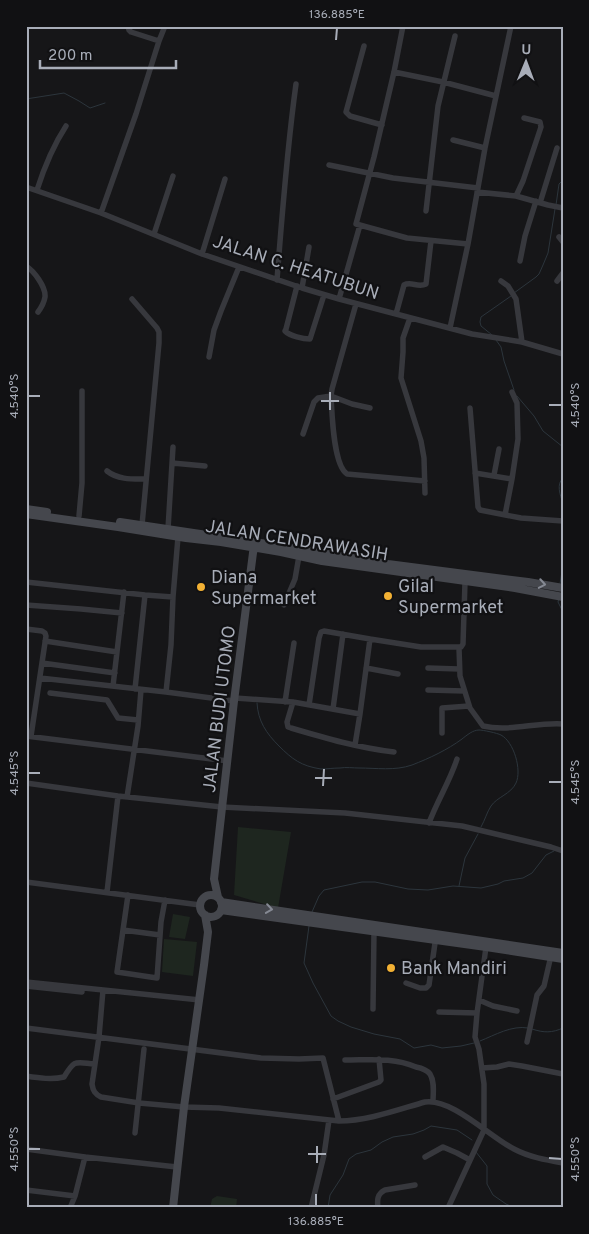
<svg xmlns="http://www.w3.org/2000/svg" width="589" height="1234" font-family="Overpass,sans-serif">
<style>
.green{fill:#1e261f}
.lines{fill:none;stroke-linecap:round;stroke-linejoin:round}
.stream{stroke:#2c353c;stroke-width:1}
.street{stroke:#37383d;stroke-width:5.5}
.secondary{stroke:#45474d;stroke-width:8}
.oneway{stroke:#858993}
.ticks{fill:none;stroke:#a8adb8;stroke-width:2}
.poi-dot{fill:#f2b134;stroke:#111113;stroke-width:2}
.labels{text-anchor:middle;stroke-width:4.5;stroke-linejoin:round;paint-order:stroke}
.street-label{font-size:18px;fill:#a8adb8;stroke:#111113}
.poi-label{font-size:18px;fill:#a8adb8;stroke:#111113;text-anchor:start}
.neatline{fill:none;stroke:#a8adb8;stroke-width:2}
.ticks-label{font-size:12px;text-anchor:middle;fill:#a8adb8}
</style>
<rect width="100%" height="100%" fill="#161618"/>
<!-- green -->
<path class="green" d="M238 827 291 832 278 908 234 895Z
M173 914 190 917 185 939 169 937Z
M164 939 197 942 193 976 162 972Z
M217 1196 237 1199 236 1208H210L212 1199Z"/>
<g class="lines">
<!-- stream -->
<path class="stream" d="M26 99 64 93 79 101 90 108 105 103
M556 205 559 184 563 180
M514 293 536 277 539 274 543 265 548 253 555 209
M492 335 481 326 480 322 481 317 511 296
M496 340 501 347 504 361 514 390
M517 396 534 416 543 431 563 447
M563 478C556 484 560 495 563 503
M560 584 563 565
M559 598 558 602 563 612
M257 703C258 721 266 733 279 746 292 759 301 766 321 769 327 769 333 768 340 768 346 767 353 768 359 768 376 768 395 771 412 765 430 758 447 750 462 739 467 735 473 730 479 730 483 730 497 733 501 735 514 742 522 770 516 783 511 794 497 797 491 806 487 812 485 820 481 827
M561 847 563 845
M459 886 465 858 478 834
M312 912 319 896 324 890 362 882H375L408 889 428 890 453 886 481 888 498 884 504 881 523 878 532 873 546 855 554 851
M309 926 304 963 313 983 331 1016 338 1021 351 1027 374 1034 400 1039 414 1048 431 1045 442 1048 461 1046 474 1043
M532 1029C544 1033 552 1033 563 1028
M480 1041C495 1035 512 1025 528 1028
M476 1152 487 1166V1184L493 1195 506 1204 515 1208
M328 1208 330 1195 343 1175 349 1159 356 1154 371 1150 382 1142 393 1137 413 1134 424 1130 431 1126 457 1130 472 1140"/>
<!-- street -->
<path class="street" d="M128 26 129 30 131 32 159 41
M403 26 394 72 374 157 356 224 407 238 468 244
M364 46 346 112 350 116 382 125
M394 72 443 82 496 96
M453 140 485 148
M329 165 393 178 478 188
M26 187 101 213 202 254 302 288 339 299 472 334 522 342 563 354
M37 190C44 168 53 146 66 126
M477 192 516 196 548 205 563 208
M516 196 523 181 541 127 540 122 524 118
M540 203 557 148
M426 211 438 106 455 36
M101 213 136 114 159 41 165 26
M154 234 173 176
M559 237 563 242
M202 254 225 179
M520 261 525 236 536 201
M26 266C34 271 46 287 45 297 44 303 41 308 38 312
M277 280C282 214 287 149 296 84
M501 281 508 286 516 299 522 342
M557 281 563 273
M297 286 286 329 285 331C290 336 303 339 310 339L324 295
M302 288 309 247
M132 299 157 328 159 332V343L142 525
M339 299 360 225
M356 304 332 389 331 396C332 412 333 465 347 474L425 481
M396 314 404 285C411 281 418 288 426 284L431 241
M410 318 403 338V352L401 378 421 441 424 458 425 493
M450 328 468 244 485 148 511 26
M209 357 214 330 221 311 239 267
M470 408 478 507 480 510 521 518 563 521
M303 434 314 402 318 398 331 396 352 404 370 408
M172 463 205 466
M107 471C118 480 133 479 146 479
M475 473 512 479
M494 475 499 449
M505 515 512 479 518 439 517 403 512 392
M79 516 82 483V391
M168 529 173 447
M26 582 145 595 173 597
M26 605 81 609 122 613
M284 605 295 579 299 556
M26 629 42 631 45 633 46 636 31 736
M45 641 117 652
M459 648 460 676 470 708 483 726C510 732 536 722 563 724
M42 663 115 673
M366 668 398 674
M428 668 459 669
M40 678 166 692 234 701
M113 686 124 592
M135 689 145 595
M428 690 464 691
M166 692 171 645 173 597 178 537
M50 693 107 700 118 718 138 720
M235 698 293 702 360 714 370 639 421 647H461L463 644 465 582
M285 702 294 643
M293 702 287 722 288 727 291 728C325 738 359 748 394 752
M309 705 319 638 321 632 324 631 370 639
M333 709 343 634
M442 733V708L469 706
M26 736 228 761
M355 745 360 714
M26 783 118 796 222 807 345 813 462 826 551 847 563 851
M127 797 138 726 141 690
M429 823C437 801 450 781 457 759
M26 882 200 905
M107 892 118 796
M128 895 117 972 157 978 161 922 165 900
M123 930 160 935
M26 982 200 1000
M406 983 420 988H426L429 985 436 936
M26 986 82 992
M103 990 99 1037 92 1084C93 1091 95 1094 101 1097L139 1103 184 1107 219 1108 339 1121C367 1121 397 1110 425 1102 452 1098 490 1137 514 1149 529 1157 546 1160 563 1163
M479 1000 493 1006 517 1011
M373 1009 374 931
M439 1012 477 1013
M26 1028 261 1058 299 1059 323 1058 339 1121
M527 1042 537 995 544 986 550 960 549 957
M345 1060C370 1060 393 1057 416 1067 421 1068 427 1070 430 1074 435 1082 433 1093 433 1102
M482 1068 497 1067 509 1064 522 1066 563 1074
M26 1076C39 1078 52 1080 64 1077 75 1059 75 1062 94 1064
M333 1099 379 1082 381 1080 379 1059
M135 1133 144 1049
M26 1149 85 1157 177 1167
M425 1157 443 1147 457 1153 470 1160
M26 1190 75 1196 85 1157
M70 1208 75 1196
M311 1208 324 1155 329 1120
M378 1208C377 1200 377 1194 385 1190L415 1185
M448 1208 484 1130V1084L479 1049 475 1037 477 1013 486 947"/>
<!-- secondary -->
<path class="secondary" d="M26 509 47 512
M26 514 118 527 186 538 221 542 281 552 322 561 515 588 563 597
M120 522 281 546 388 564 528 582 563 588
M200 906a11 11 0 1 1 22 0a11 11 0 1 1-22 0Z
M218 897 214 879 234 701 254 545
M221 902 563 953
M221 910 486 947 563 959
M173 1208 184 1107 204 965 208 932 205 915"/>
</g>
<!-- one-way arrows -->
<defs><path id="oneway-chevron" d="M-2-3.5L2.5 0L-2 3.5" fill="none" stroke-width="1.6" stroke-linecap="round" stroke-linejoin="round" transform="scale(1.25)"/></defs>
<g class="oneway">
<use href="#oneway-chevron" transform="translate(542 584) rotate(10)"/>
<use href="#oneway-chevron" transform="translate(269 909) rotate(8)"/>
</g>
<!-- ticks -->
<path class="ticks" d="M336 40 337 28M28 396H40M321 401H339M549 405H562M330 410V392M28 773H40M315 778H332M549 782H562M323 786 324 769M28 1149H40M308 1154H326M549 1158 562 1159M317 1163V1146M316 1206V1194"/>
<!-- markers -->
<g class="poi-dot">
<circle cx="201" cy="587" r="5"/>
<circle cx="388" cy="596" r="5"/>
<circle cx="391" cy="968" r="5"/>
</g>
<g class="labels">
<!-- street labels -->
<g class="street-label">
<text transform="translate(296 267) rotate(18)" y="6">JALAN C. HEATUBUN</text>
<text transform="translate(297 540) rotate(9)" y="6">JALAN CENDRAWASIH</text>
<text transform="translate(219 709) rotate(-83)" y="6">JALAN BUDI UTOMO</text>
</g>
<!-- poi labels -->
<g class="poi-label">
<text x="211" y="583">Diana<tspan x="211" dy="21">Supermarket</tspan></text>
<text x="398" y="592">Gilal<tspan x="398" dy="21">Supermarket</tspan></text>
<text x="401" y="974">Bank Mandiri</text>
</g>
</g>
<!-- border -->
<rect width="589" height="1234" fill="none" stroke="#111113" stroke-width="55"/>
<!-- north arrow -->
<g transform="translate(526 62) rotate(1)" stroke="#111113" stroke-width="4" paint-order="stroke">
<path d="M0-4L9 19L0 12L-9 19Z" fill="#a8adb8"/>
<text y="-8" font-size="14" font-weight="bold" text-anchor="middle" fill="#a8adb8">U</text>
</g>
<!-- scale -->
<path d="M40 60v8h136v-8" fill="none" stroke="#a8adb8" stroke-width="2.5"/>
<text x="48" y="60" font-size="15" fill="#a8adb8" stroke="#111113" stroke-width="4" paint-order="stroke">200 m</text>
<rect x="28" y="28" width="534" height="1178" class="neatline"/>
<g class="ticks-label">
<text x="337" y="18">136.885°E</text>
<text transform="translate(14 396) rotate(-90)" y="4">4.540°S</text>
<text transform="translate(575 405) rotate(-90)" y="4">4.540°S</text>
<text transform="translate(14 773) rotate(-90)" y="4">4.545°S</text>
<text transform="translate(575 782) rotate(-90)" y="4">4.545°S</text>
<text transform="translate(14 1149) rotate(-90)" y="4">4.550°S</text>
<text transform="translate(575 1159) rotate(-90)" y="4">4.550°S</text>
<text x="316" y="1225">136.885°E</text>
</g>
</svg>
